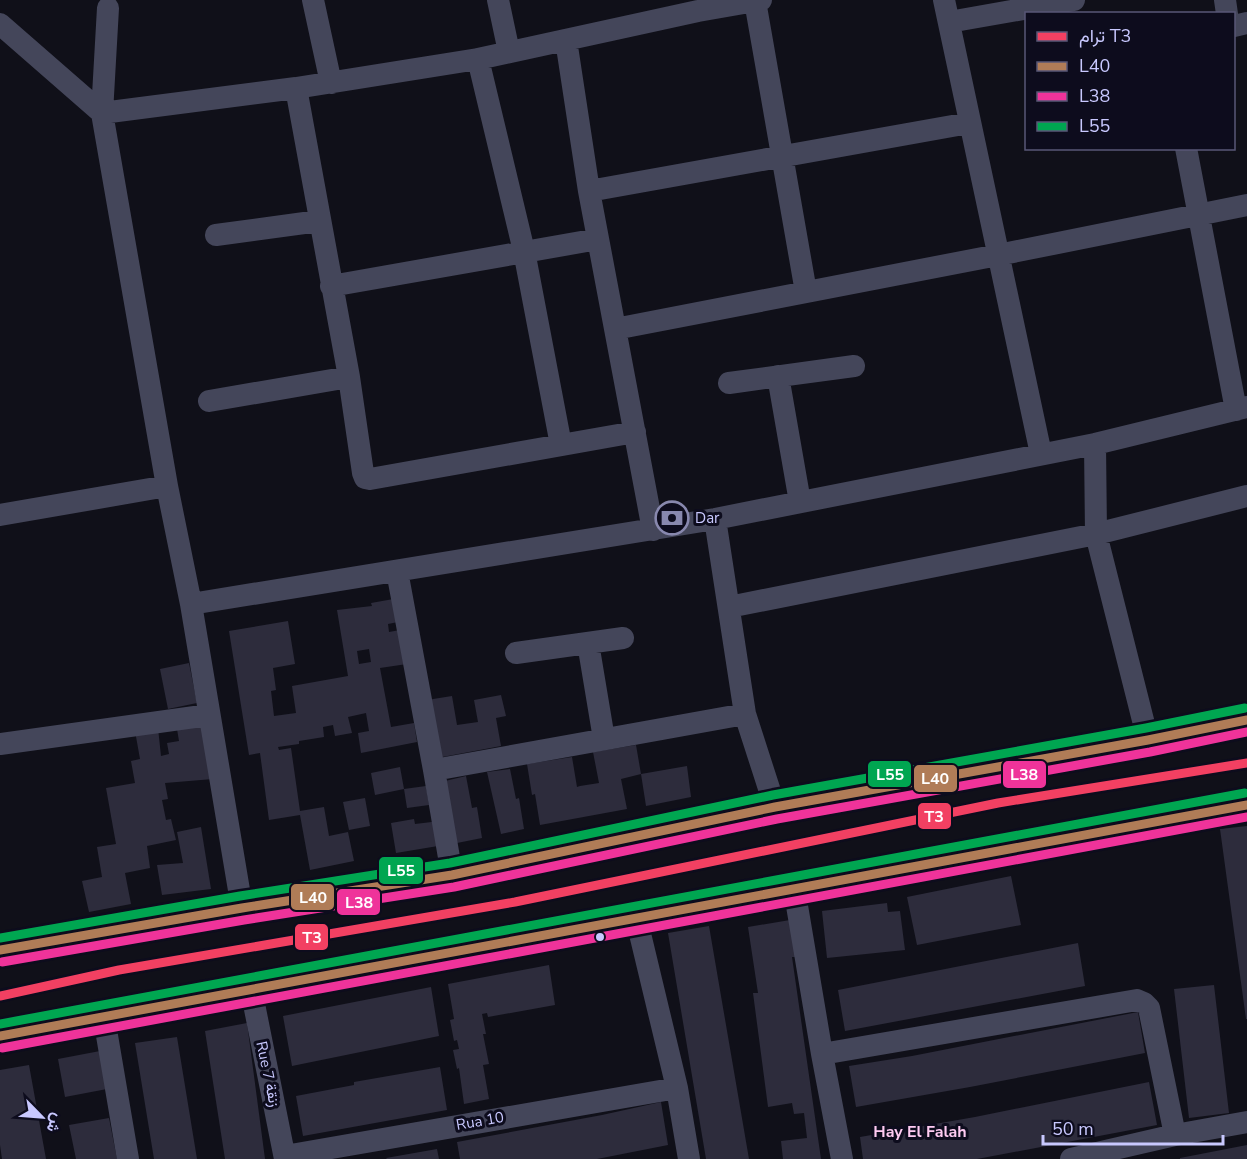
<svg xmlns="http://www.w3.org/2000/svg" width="1247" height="1159" font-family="'Nunito Sans',Vazirmatn,sans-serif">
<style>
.building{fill:#2d2c3c;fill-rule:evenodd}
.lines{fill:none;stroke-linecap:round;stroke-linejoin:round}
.minor{stroke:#44465a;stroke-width:22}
.major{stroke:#574f6d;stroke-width:30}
.bus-1-casing{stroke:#0d0c1d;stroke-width:14}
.bus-2-casing{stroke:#0d0c1d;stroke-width:14}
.bus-3-casing{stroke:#0d0c1d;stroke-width:14}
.bus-1{stroke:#b07c57;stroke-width:9}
.bus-2{stroke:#ef339a;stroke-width:9}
.bus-3{stroke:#00a651;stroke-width:9}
.tram-1-casing{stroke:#0d0c1d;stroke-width:14}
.tram-1{stroke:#f24062;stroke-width:9}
.bus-dot{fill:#c8c8fe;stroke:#0d0c1d;stroke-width:2}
.labels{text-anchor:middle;stroke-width:6;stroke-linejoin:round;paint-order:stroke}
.poi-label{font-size:15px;fill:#c8c8fe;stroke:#0d0c1d;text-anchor:start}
.street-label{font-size:15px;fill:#c8c8fe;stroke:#0d0c1d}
.neighbourhood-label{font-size:16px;font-weight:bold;fill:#fecaf1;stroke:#0d0c1d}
.line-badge{stroke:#0d0c1d;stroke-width:2}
.badge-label{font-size:16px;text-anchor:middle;font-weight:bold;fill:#fff}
</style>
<rect width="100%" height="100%" fill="#101019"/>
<!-- building -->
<path class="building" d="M399 598 403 621 388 624 389 632 400 630 407 664 380 668 391 727 414 723 417 742 361 753 358 733 369 731 366 713 348 717 352 733 335 736 333 725 323 727 324 737 299 741V744L278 747 279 750 291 748 300 811 324 807 329 836 348 832 354 861 310 870 300 815 269 820 260 753 249 755 229 631 288 621 295 664 273 668 276 690 271 691 274 716 296 713 292 686 348 676 337 610 372 606 371 603ZM369 649 371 662 359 664 357 651Z
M189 663 197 703 168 709 160 669Z
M501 695 506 716 496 718 501 746 437 758 427 700 452 696 457 725 478 722 474 700Z
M202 719 213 779 165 783 168 799 162 800 166 820 171 819 176 840 147 846 150 868 125 873 131 904 89 912 82 881 102 877 97 847 116 844 106 788 135 783 131 761 140 759 135 731 158 728 161 756 169 754 167 743 179 741 176 723Z
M636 745 641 774 621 779 627 809 540 825 535 794 532 795 527 764 572 757 577 787 580 786 599 783 593 752Z
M687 766 691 797 646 806 641 774Z
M400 767 404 789 375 795 371 773Z
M510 769 516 799 519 798 524 829 501 834 487 772Z
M466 776 472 808 477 807 482 838 457 843 445 781Z
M426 786 429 805 407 808 404 789Z
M365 798 370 826 349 830 343 802Z
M414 819 415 824 440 821 444 845 396 853 391 823Z
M1247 826V1019H1246L1220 829Z
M201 827 211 889 162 895 157 865 183 863 177 832Z
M1011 876 1021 925 917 945 907 897Z
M887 903 888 912 900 911 905 950 827 958 822 911Z
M790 920 796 957H792L821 1159H783L781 1141 807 1138 804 1113 794 1114 792 1103 768 1107 753 993H758L748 927Z
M709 926 749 1159H706L668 933Z
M1078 943 1085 986 845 1031 838 990Z
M549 965 555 1005 488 1017 487 1013 482 1014 486 1034H483L489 1064 483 1065 489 1099 464 1104 459 1068 457 1069 453 1050 459 1049 457 1040 454 1041 450 1020 454 1019 448 984Z
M1214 985 1229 1113 1189 1118 1174 989Z
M431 987 439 1036 292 1066 283 1016Z
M1138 1012 1145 1053 970 1087 856 1107 849 1066 912 1056Z
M247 1023 265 1159H225L205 1031Z
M177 1037 197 1159H154L135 1043Z
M100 1051 107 1089 65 1097 58 1059Z
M29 1065 46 1159H2L0 1145V1070Z
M440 1067 447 1110 303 1136 296 1096 354 1085V1082Z
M1149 1082 1157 1125 977 1159H863L860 1137 975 1117Z
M661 1102 668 1145 597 1159H460L457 1142 602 1115Z
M109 1118 117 1159H76L69 1125Z
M1247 1145V1159H1180V1158Z
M437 1149 439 1159H387L386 1158Z"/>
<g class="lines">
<!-- minor -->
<path class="minor" d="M313 0 331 83
M498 0 509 52
M944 0 1041 454
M1225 0 1227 14
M755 1 806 292
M108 8 102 113 167 486 191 604 242 908
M949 22 1074 0
M0 24 102 113 296 88 478 59 698 11 761 0
M1234 26 1247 23
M566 40 589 191 653 530
M478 59 524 251 561 445
M296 88 349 377 363 473 365 478 370 479 635 432
M1186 148 1236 410
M589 191 969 123
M216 235 319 221
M331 286 598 239
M615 329 998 255 1247 205
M778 376 800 502
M729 383 854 366
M209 401 349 377
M1095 444 1096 534 1148 740
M0 515 167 486
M715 519 745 714 775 807
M397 571 434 770 452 875
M191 604 715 519 1095 444 1247 407
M729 607 1096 534 1247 496
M588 643 604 739
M516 653 623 638
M0 744 209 715
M434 770 745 714
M794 888 822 1054 842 1159
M636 917 677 1088 689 1159
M251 989 285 1159
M104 1018 128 1159
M822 1054 1137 1000 1144 1003 1149 1008 1175 1135
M285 1156 677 1088
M1071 1159 1175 1135 1247 1122"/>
<!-- major -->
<path class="major" d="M0 950 242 908 452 875 775 807 1148 740 1247 720
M0 1036 1247 805"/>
<!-- bus-1 casing -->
<g class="bus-1-casing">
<path id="bus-1" d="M0 950 242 908 452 875 775 807 1148 740 1247 720
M0 1036 1247 805"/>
</g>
<!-- bus-2 casing -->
<g class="bus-2-casing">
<path id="bus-2" d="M2 962 244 920 454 887 777 819 1150 752 1247 732
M2 1048 1247 817"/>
</g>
<!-- bus-3 casing -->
<g class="bus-3-casing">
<path id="bus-3" d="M0 938 240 896 450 863 773 795 1146 728 1245 708
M0 1024 1245 793"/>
</g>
<!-- bus-1 -->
<use href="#bus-1" class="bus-1"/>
<!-- bus-2 -->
<use href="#bus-2" class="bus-2"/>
<!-- bus-3 -->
<use href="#bus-3" class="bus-3"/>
<!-- tram-1 casing -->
<g class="tram-1-casing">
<path id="tram-1" d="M0 996 119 970 515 902 998 803 1247 763"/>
</g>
<!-- tram-1 -->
<use href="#tram-1" class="tram-1"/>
</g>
<!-- icons -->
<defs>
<g id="bank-ring" transform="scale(1.725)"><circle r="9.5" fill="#0d0c1d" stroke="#8888ae" stroke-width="1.5"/><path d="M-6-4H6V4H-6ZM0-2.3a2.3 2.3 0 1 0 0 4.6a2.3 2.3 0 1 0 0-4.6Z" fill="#8888ae"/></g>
</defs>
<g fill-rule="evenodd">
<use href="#bank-ring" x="672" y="518"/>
</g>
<!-- markers -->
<circle class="bus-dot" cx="600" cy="937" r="5"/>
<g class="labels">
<!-- poi labels -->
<g class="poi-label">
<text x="695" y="523">Dar</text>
</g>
<!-- street labels -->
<g class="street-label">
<text transform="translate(268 1074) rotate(78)" y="5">Rue 7 زنقة</text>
<text transform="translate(480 1121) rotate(-10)" y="5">Rua 10</text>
</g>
<!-- neighbourhood labels -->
<g class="neighbourhood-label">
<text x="920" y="1137">Hay El Falah</text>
</g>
</g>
<g class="line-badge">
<rect x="867" y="760" width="45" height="28" rx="6" fill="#00a651"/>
<rect x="1002" y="760" width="45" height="29" rx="6" fill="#ef339a"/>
<rect x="913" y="764" width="45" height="29" rx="6" fill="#b07c57"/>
<rect x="917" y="802" width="35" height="28" rx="6" fill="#f24062"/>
<rect x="378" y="856" width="46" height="29" rx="6" fill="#00a651"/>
<rect x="290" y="883" width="45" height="28" rx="6" fill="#b07c57"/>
<rect x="336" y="888" width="45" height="28" rx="6" fill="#ef339a"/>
<rect x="294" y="923" width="35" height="28" rx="6" fill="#f24062"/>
</g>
<g class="badge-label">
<text x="890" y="780">L55</text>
<text x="1024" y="780">L38</text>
<text x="935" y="784">L40</text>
<text x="934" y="822">T3</text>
<text x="401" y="876">L55</text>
<text x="313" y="903">L40</text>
<text x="359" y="908">L38</text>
<text x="312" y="943">T3</text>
</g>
<!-- legend -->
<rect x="1025" y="12" width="210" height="138" fill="#0d0c1d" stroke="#585777" stroke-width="1.5"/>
<rect x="1037" y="32" width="30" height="9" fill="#f24062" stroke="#585777" stroke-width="1.5"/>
<text x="1079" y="42" font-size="18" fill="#c8c8fe">ترام T3</text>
<rect x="1037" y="62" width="30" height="9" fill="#b07c57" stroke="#585777" stroke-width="1.5"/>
<text x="1079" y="72" font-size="18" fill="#c8c8fe">L40</text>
<rect x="1037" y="92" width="30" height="9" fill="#ef339a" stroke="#585777" stroke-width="1.5"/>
<text x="1079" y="102" font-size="18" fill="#c8c8fe">L38</text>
<rect x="1037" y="122" width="30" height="9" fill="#00a651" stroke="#585777" stroke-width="1.5"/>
<text x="1079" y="132" font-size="18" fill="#c8c8fe">L55</text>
<!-- north arrow -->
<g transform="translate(42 1117) rotate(115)" stroke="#0d0c1d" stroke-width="4.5" paint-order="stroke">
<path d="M0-4.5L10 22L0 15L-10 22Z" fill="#c8c8fe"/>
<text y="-9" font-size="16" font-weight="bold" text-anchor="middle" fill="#c8c8fe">ش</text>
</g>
<!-- scale -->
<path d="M1043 1135v9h180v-9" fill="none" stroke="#c8c8fe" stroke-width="3"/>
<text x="1052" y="1135" font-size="18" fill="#c8c8fe" stroke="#0d0c1d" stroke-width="4.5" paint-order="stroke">50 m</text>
</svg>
